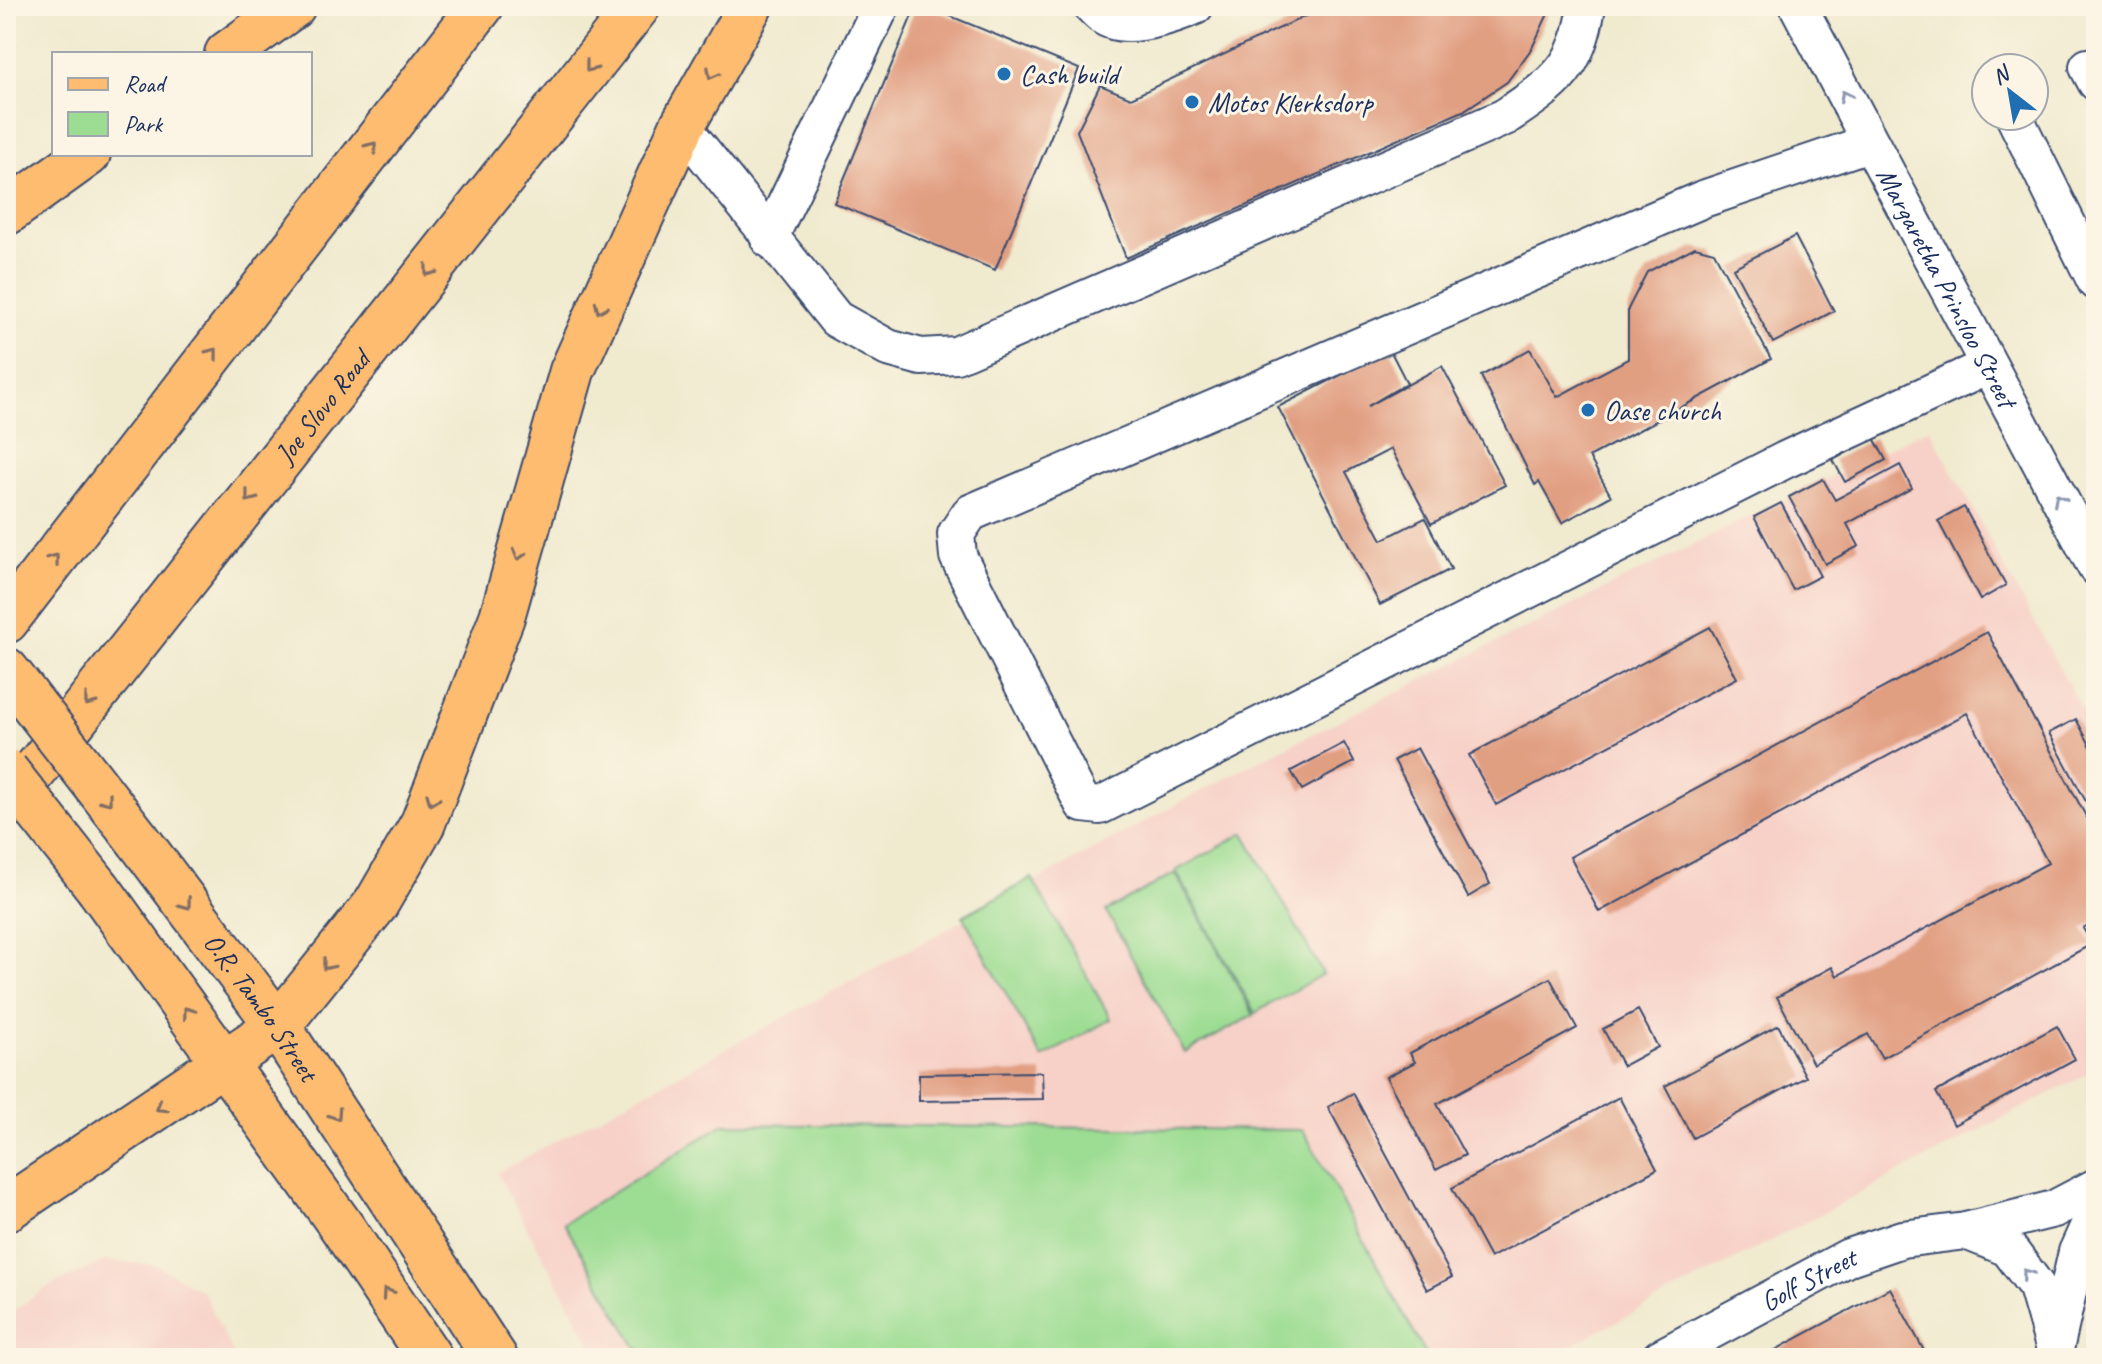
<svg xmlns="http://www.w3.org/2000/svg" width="2102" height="1364" font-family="Caveat,sans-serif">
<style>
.built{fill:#f7d1c8}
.green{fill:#9ddd93;stroke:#5c8678;stroke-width:2}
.building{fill:#e19f82}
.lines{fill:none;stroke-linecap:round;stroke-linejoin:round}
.minor-casing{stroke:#3b4b6f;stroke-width:40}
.major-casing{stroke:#3b4b6f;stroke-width:48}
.highway-casing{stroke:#3b4b6f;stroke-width:48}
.minor{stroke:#fff;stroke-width:36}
.major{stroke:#fdbc70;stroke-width:44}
.highway{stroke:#fdbc70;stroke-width:44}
.major-bridge-casing{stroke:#3b4b6f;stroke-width:48;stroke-linecap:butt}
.major-bridge{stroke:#fdbc70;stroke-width:44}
.oneway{stroke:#816e66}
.oneway2{stroke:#8d97ae}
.poi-dot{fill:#1f6fb2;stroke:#fcf5e5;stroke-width:3}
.labels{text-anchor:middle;stroke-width:6;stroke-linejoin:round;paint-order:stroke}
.poi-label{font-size:28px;fill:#1b2f5e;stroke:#fcf5e5;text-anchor:start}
.street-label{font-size:28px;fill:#1b2f5e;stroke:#fcf5e5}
</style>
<rect width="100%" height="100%" fill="#fcf5e5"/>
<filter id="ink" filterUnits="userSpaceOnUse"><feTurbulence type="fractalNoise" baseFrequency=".0125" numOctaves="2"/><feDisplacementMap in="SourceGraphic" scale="16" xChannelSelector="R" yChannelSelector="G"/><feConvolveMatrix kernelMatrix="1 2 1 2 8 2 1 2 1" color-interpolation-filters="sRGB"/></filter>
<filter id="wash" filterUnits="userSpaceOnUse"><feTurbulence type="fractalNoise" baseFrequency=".006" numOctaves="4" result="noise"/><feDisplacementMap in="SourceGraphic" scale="32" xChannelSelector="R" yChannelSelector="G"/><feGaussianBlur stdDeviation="1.8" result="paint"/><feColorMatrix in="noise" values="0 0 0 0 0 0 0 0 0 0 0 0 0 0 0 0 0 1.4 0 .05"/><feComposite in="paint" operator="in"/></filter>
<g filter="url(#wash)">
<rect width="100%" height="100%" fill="#f0eacf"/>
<!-- built -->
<path class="built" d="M1929 428 2096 735V1069L1548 1358H599L497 1173 1246 767Z
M105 1261 157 1265 203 1292 235 1358H6V1316L46 1288Z"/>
<!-- green -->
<path class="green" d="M1244 833 1323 974 1255 1013 1176 871Z
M1175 873 1254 1015 1185 1053 1106 911Z
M1032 878 1111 1019 1042 1058 963 916Z
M724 1124 1303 1130 1428 1358H643L564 1223Z"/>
<g id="blocks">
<!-- building -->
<path class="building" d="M916 6H926L1079 69 995 270 834 203Z
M1327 6H1548L1547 16 1532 48 1507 82 1463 111 1126 258 1077 131 1100 85 1131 98Z
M1795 236 1834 311 1773 343 1733 268Z
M1695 247 1714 252 1771 359 1589 457 1611 496 1562 523 1539 482 1535 485 1481 376 1530 349 1557 397 1628 359V309L1647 272Z
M1390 350 1407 383 1368 406 1442 366 1505 485 1431 524 1391 449 1346 472 1382 540 1425 518 1451 569 1380 605 1278 407Z
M1874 438 1886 460 1845 482 1833 460Z
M1900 465 1912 488 1847 524 1859 546 1825 564 1789 497 1823 479 1835 500Z
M1781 503 1820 576 1793 590 1754 517Z
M1964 507 2006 585 1980 600 1938 521Z
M1710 627 1737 678 1496 805 1469 755Z
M1987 632 2096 835V920L2083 928 2092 944 1882 1058 1868 1034 1813 1064 1777 997 1832 967 1837 976 2048 863 1967 713 1599 912 1570 857Z
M2076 719 2096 756V806L2090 809 2049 733Z
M1344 743 1354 762 1302 790 1291 771Z
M1417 748 1490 884 1468 897 1394 760Z
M1550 978 1577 1028 1437 1104 1465 1155 1436 1170 1386 1077 1415 1062 1410 1053Z
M1638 1010 1658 1047 1623 1066 1603 1029Z
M1778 1025 1806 1077 1693 1138 1665 1086Z
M2057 1026 2075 1059 1954 1125 1936 1092Z
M1042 1072 1043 1099 919 1101V1074Z
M1353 1093 1452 1277 1427 1290 1328 1107Z
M1619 1097 1657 1169 1490 1258 1452 1188Z
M1890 1288 1928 1358H1768L1766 1355Z"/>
</g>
</g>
<g filter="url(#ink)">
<use href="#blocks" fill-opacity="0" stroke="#3b4b6f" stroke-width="2"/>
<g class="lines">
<!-- minor casing -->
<g class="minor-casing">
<g id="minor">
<path d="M1092 6C1098 12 1104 19 1113 21 1136 28 1174 15 1195 6"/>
<path id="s1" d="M1798 6 2096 567"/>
<path d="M2088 67 2096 82"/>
<path d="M2014 116 2096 282"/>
<path d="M682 126 836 319 888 348 921 357 956 355 1505 117C1555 83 1578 69 1587 6"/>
<path d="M1869 143 1703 199 970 513 956 534 958 556 1083 804 1100 806 1785 460 1988 366"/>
<path d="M769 239 881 6"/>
<path d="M1966 1231 2008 1248 2037 1287 2054 1346"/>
<path id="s2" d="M1660 1358 1849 1257 1902 1239 1966 1231 2054 1209 2096 1187"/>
<path d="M2053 1358 2077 1252 2096 1210"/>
</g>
</g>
<!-- major casing -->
<g class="major-casing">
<g id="major">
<path d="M6 670 25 694"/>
<path id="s3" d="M139 841 278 1026 495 1358"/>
<path d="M99 889 342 1227 430 1358"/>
</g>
</g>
<!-- highway casing -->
<g class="highway-casing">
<g id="highway">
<path d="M227 54 293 6"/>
<path d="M6 213 88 154"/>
<path d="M6 621 481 6"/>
<path id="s4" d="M6 807 638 6"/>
<path d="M6 1209 278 1026 376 904 423 823 502 617 572 371 682 126 750 6"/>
</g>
</g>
<!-- minor -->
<use href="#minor" class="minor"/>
<!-- major -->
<use href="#major" class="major"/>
<!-- highway -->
<use href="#highway" class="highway"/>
<!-- major-bridge casing -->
<g class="major-bridge-casing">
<path id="major-bridge" d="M25 694 139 841
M6 771 99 889"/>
</g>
<!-- major-bridge -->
<use href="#major-bridge" class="major-bridge"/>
</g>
<!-- one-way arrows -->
<defs><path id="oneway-chevron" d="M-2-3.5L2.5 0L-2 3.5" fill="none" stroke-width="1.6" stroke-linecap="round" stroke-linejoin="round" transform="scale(2)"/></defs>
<g class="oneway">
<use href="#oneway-chevron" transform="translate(590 67) rotate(128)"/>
<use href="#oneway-chevron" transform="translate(712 74) rotate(119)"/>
<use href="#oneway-chevron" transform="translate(372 147) rotate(-52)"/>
<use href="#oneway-chevron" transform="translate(429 271) rotate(128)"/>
<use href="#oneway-chevron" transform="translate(600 308) rotate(114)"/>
<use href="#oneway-chevron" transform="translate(213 353) rotate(-52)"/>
<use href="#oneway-chevron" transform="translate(250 497) rotate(128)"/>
<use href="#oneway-chevron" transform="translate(519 555) rotate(106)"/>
<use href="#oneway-chevron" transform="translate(54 559) rotate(-52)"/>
<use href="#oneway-chevron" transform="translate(89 701) rotate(128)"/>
<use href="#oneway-chevron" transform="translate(107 800) rotate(52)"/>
<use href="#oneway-chevron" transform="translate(432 800) rotate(111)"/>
<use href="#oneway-chevron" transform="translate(186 904) rotate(53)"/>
<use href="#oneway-chevron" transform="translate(327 965) rotate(129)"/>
<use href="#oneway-chevron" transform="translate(188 1012) rotate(-126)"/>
<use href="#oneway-chevron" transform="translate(161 1107) rotate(147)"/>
<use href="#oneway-chevron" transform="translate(336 1115) rotate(57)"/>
<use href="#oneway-chevron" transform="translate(387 1293) rotate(-124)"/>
</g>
<g class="oneway2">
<use href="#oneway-chevron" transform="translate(1845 96) rotate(-117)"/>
<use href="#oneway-chevron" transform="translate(2059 499) rotate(-118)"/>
<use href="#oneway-chevron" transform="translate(2027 1274) rotate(-126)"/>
</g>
</g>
<!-- markers -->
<g class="poi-dot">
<circle cx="1004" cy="74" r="8"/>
<circle cx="1192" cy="102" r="8"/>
<circle cx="1588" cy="410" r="8"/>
</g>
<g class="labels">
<!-- poi labels -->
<g class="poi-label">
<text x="1020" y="84">Cash build</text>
<text x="1208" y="112">Motos Klerksdorp</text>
<text x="1604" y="420">Oase church</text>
</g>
<!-- street labels -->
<g class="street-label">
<text dy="10" stroke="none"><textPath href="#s1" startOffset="318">Margaretha Prinsloo Street</textPath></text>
<text dy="10" stroke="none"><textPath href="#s4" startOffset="510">Joe Slovo Road</textPath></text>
<text dy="10" stroke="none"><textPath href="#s3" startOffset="206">O.R. Tambo Street</textPath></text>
<text dy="10" stroke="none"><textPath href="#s2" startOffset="168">Golf Street</textPath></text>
</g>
</g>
<!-- margin -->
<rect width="2102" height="1364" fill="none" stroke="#fcf5e5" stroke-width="32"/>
<!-- legend -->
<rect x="52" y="52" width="260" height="104" fill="#fcf5e5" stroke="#a2a6af" stroke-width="2"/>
<rect x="68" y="78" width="40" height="12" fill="#fdbc70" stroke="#a2a6af" stroke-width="2"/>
<text x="124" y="92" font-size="24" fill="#1b2f5e">Road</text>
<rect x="68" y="112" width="40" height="24" fill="#9ddd93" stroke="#a2a6af" stroke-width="2"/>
<text x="124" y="132" font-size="24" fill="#1b2f5e">Park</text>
<!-- north arrow -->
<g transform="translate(2010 92) rotate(329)"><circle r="38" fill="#fcf5e5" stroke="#a2a6af" stroke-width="2"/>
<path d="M0-6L14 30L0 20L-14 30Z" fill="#1f6fb2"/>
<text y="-12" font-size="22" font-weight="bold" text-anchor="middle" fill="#1b2f5e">N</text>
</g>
</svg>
